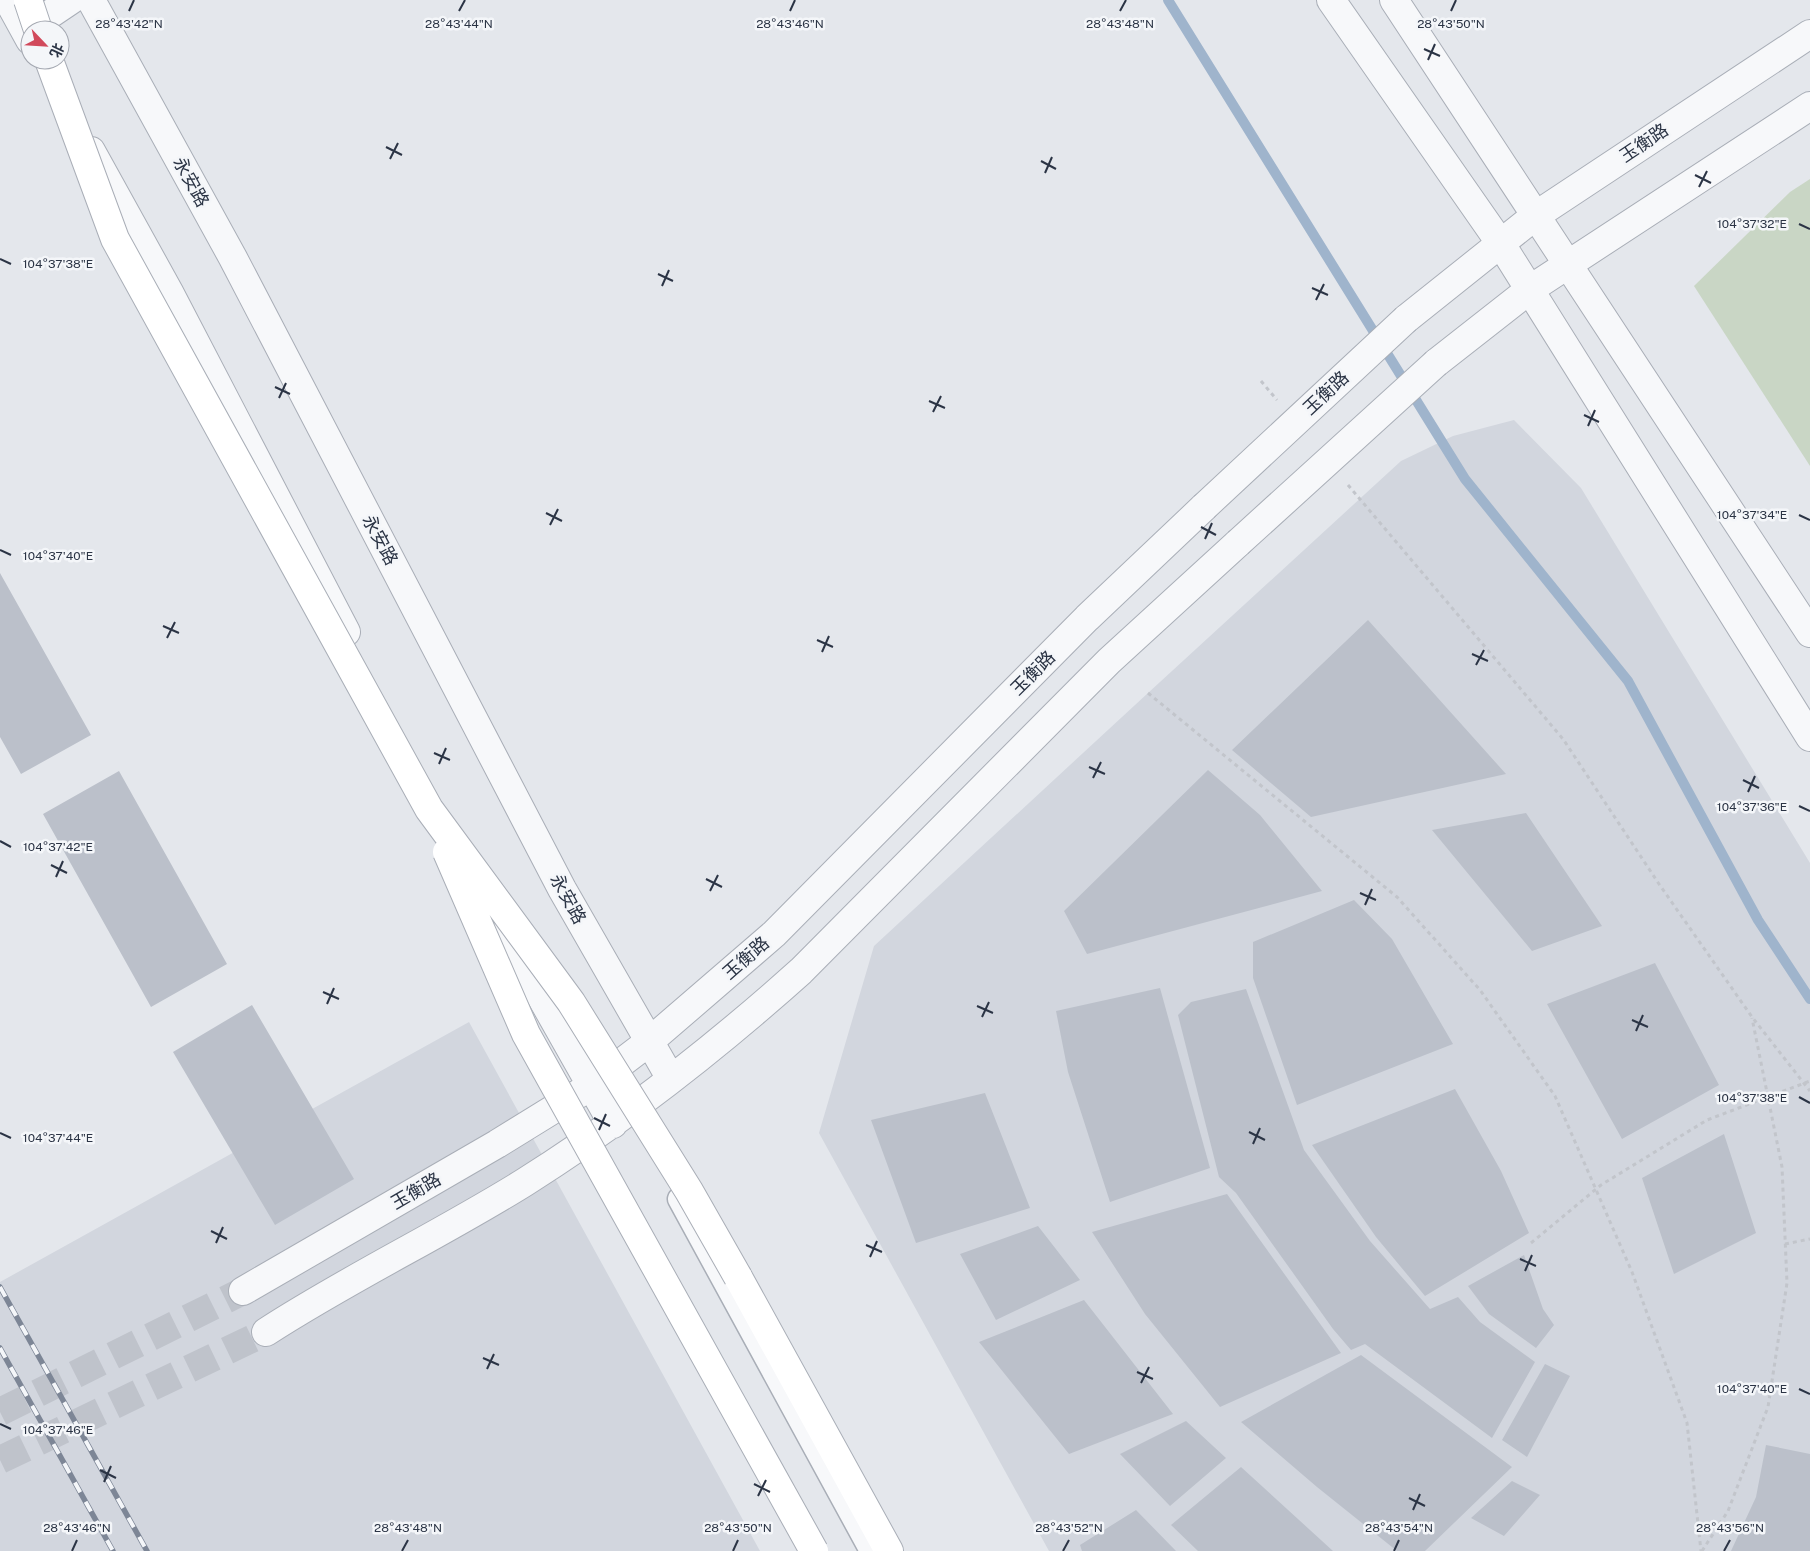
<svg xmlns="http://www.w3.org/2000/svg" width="1810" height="1551" font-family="'Public Sans','Noto Sans SC',sans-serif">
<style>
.built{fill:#d2d6de}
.green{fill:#c9d6c5}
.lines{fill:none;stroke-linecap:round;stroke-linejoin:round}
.stream{stroke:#9fb4cc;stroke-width:10}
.building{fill:#bbc0ca}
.tertiary-tunnel{stroke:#bfc3cb;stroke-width:28;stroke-dasharray:28 14;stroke-linecap:butt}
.pedestrian-casing{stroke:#a9aeb7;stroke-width:25}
.minor-casing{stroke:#a9aeb7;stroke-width:30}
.tertiary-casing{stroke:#a9aeb7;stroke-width:30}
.secondary-casing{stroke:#a9aeb7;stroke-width:30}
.path{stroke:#c2c5cb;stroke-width:3;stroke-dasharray:4 4;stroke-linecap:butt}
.pedestrian{stroke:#f7f8fa;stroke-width:22}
.minor{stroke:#f7f8fa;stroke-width:28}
.tertiary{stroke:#f7f8fa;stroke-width:28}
.secondary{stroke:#fff;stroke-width:28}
.rail-casing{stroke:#7d8696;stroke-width:5.5}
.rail{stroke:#f4f6f9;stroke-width:4;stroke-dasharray:11;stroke-linecap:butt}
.tertiary-bridge-casing{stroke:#a9aeb7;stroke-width:30;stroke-linecap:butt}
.secondary-bridge-casing{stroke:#a9aeb7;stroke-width:30;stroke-linecap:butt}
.path-bridge{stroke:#c2c5cb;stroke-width:3;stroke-dasharray:4 4;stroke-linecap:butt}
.tertiary-bridge{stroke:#f7f8fa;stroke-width:28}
.secondary-bridge{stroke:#fff;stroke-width:28}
.ticks{fill:none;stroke:#2b3445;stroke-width:2}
.labels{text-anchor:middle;stroke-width:5;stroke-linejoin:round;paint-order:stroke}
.street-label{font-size:18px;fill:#2b3445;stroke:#f4f6f9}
.ticks-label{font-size:12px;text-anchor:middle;fill:#2b3445;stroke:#f4f6f9;stroke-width:5;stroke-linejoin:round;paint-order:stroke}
</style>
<rect width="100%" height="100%" fill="#e4e7ec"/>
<!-- built -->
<path class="built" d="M1514 420 1581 488 1810 863V1551H1049L819 1133 874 946 1148 693 1401 461 1453 436Z
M469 1022 760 1551H0V1282Z"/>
<!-- green -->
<path class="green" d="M1810 179V466L1694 286 1790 192Z"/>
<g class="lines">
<!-- stream -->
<path class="stream" d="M1168 0 1465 479 1628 681 1758 920 1810 999"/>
</g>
<!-- building -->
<path class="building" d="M0 573 91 735 21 774 0 737Z
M1368 620 1506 774 1311 817 1232 750Z
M1208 770 1260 815 1322 891 1087 954 1064 911Z
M119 771 227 964 151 1007 43 814Z
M1526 813 1602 926 1532 951 1432 830Z
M1354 900 1392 939 1453 1044 1297 1105 1253 978V942Z
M1655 963 1719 1085 1622 1139 1547 1004Z
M1160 988 1210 1168 1110 1202 1068 1072 1056 1011Z
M1246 989 1304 1150 1370 1241 1430 1309 1458 1297 1480 1322 1535 1362 1492 1438 1365 1344 1351 1350 1333 1329 1236 1193 1219 1177 1178 1015 1191 1002Z
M252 1005 354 1179 275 1225 173 1052Z
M1455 1089 1501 1171 1529 1233 1425 1296 1376 1237 1312 1145Z
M985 1093 1030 1208 916 1243 871 1120Z
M1724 1134 1756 1233 1674 1274 1642 1178Z
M1227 1194 1341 1353 1220 1407 1145 1314 1092 1232Z
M1038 1226 1080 1280 996 1320 960 1254Z
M1524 1255 1543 1309 1554 1325 1536 1348 1489 1314 1468 1286Z
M1084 1300 1173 1414 1069 1454 979 1342Z
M1361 1355 1512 1467 1425 1551H1397L1317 1487 1241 1422Z
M1545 1364 1570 1376 1527 1457 1502 1440Z
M1186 1421 1226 1458 1170 1506 1120 1454Z
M1766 1445 1810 1454V1551H1731L1756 1497Z
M1241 1467 1333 1551H1198L1171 1525Z
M1512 1481 1540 1495 1504 1536 1471 1518Z
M1136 1510 1176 1551H1082L1080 1545Z"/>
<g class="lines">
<!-- tertiary-tunnel -->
<path class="tertiary-tunnel" d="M0 1412 243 1291
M0 1460 266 1332"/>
<!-- pedestrian casing -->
<g class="pedestrian-casing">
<path id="pedestrian" d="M679 1199 871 1551"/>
</g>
<!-- minor casing -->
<g class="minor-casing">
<path id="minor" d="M1331 0 1501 244 1810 737
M1394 0 1810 633"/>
</g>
<!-- tertiary casing -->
<g class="tertiary-casing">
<path id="tertiary" d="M8 0 30 40
M91 0 233 258 562 889 671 1079
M25 31 71 0
M91 151 169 292 346 632
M1406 319 1535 216 1810 34
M1436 363 1529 290 1810 106
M488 903 613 1124
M243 1291 497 1144 591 1086 650 1041 774 934 1087 618 1204 507
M266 1332C349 1278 440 1235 525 1182 623 1120 715 1048 801 971L1109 661 1238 543"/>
</g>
<!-- secondary casing -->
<g class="secondary-casing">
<path id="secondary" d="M738 1277 889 1551"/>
</g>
<!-- path -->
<path class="path" d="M1261 381 1277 400
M1348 485 1563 739 1659 884 1752 1017 1810 1091
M1148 693 1397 897 1480 990 1555 1096 1632 1272 1687 1423 1701 1551
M1785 1244 1810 1239
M1702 1551 1728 1511 1768 1407 1787 1283 1782 1167 1752 1018"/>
<!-- pedestrian -->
<use href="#pedestrian" class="pedestrian"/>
<!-- minor -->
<use href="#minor" class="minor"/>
<!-- tertiary -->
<use href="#tertiary" class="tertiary"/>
<!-- secondary -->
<use href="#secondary" class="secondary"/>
<!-- rail casing -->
<g class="rail-casing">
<path id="rail" d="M0 1287 147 1551
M0 1348 113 1551"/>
</g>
<!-- rail -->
<use href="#rail" class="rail"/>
<!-- tertiary-bridge casing -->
<g class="tertiary-bridge-casing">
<path id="tertiary-bridge" d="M1204 507 1406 319
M1238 543 1436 363"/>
</g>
<!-- secondary-bridge casing -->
<g class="secondary-bridge-casing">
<path id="secondary-bridge" d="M28 0 38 30
M49 60 115 239 429 809 571 1002 689 1191 738 1277
M447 852 526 1034 814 1551"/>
</g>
<!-- path-bridge -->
<path class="path-bridge" d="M1531 1243 1601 1185 1707 1120 1810 1081"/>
<!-- tertiary-bridge -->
<use href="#tertiary-bridge" class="tertiary-bridge"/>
<!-- secondary-bridge -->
<use href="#secondary-bridge" class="secondary-bridge"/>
</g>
<!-- ticks -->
<path class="ticks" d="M129 11 134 0M459 11 465 0M790 11 795 0M1120 11 1126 0M1451 11 1456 0M1424 49 1440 56M1428 60 1435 44M386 147 402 155M390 159 398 143M1041 161 1056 169M1045 173 1052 157M1695 175 1711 183M1699 187 1707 171M1799 224 1810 229M0 259 11 264M658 274 673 281M662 286 669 270M1312 288 1328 295M1316 300 1324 284M275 387 290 394M279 398 286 383M929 401 945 408M933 412 941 396M1584 415 1599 422M1588 426 1595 410M546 513 562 521M1799 515 1810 520M550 525 558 509M1201 527 1216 535M1205 539 1212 523M0 550 11 555M163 626 179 633M167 638 175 622M817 640 833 647M822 652 829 636M1472 654 1488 661M1476 665 1484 650M434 753 450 760M439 764 446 748M1089 767 1105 774M1093 778 1101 762M1743 780 1759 788M1748 792 1755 776M1799 806 1810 811M0 841 11 847M51 865 67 873M56 877 63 861M706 879 722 887M710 891 718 875M1360 893 1376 900M1365 905 1372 889M323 992 339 999M327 1004 334 988M977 1006 993 1013M982 1017 989 1002M1632 1020 1648 1027M1636 1031 1643 1015M1799 1097 1810 1103M594 1118 610 1126M599 1130 606 1114M1249 1132 1265 1140M0 1133 11 1138M1253 1144 1260 1128M211 1231 227 1239M216 1243 223 1227M866 1245 882 1252M870 1257 877 1241M1520 1259 1536 1266M1525 1271 1532 1255M483 1358 499 1365M487 1369 494 1354M1137 1372 1153 1379M1141 1383 1149 1367M1799 1389 1810 1394M0 1424 11 1429M100 1470 116 1478M104 1482 111 1466M754 1484 770 1492M758 1496 766 1480M1409 1498 1425 1506M1413 1510 1420 1494M72 1551 77 1540M402 1551 408 1540M733 1551 738 1540M1063 1551 1069 1540M1394 1551 1399 1540M1724 1551 1730 1540"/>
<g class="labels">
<!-- street labels -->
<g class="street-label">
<text transform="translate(1644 143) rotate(-34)" y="6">玉衡路</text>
<text transform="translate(191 182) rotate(61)" y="6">永安路</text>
<text transform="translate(1326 393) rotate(-43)" y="6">玉衡路</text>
<text transform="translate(380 540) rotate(62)" y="6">永安路</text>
<text transform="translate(1033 673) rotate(-45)" y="6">玉衡路</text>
<text transform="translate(568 899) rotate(61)" y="6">永安路</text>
<text transform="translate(746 958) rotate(-41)" y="6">玉衡路</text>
<text transform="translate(416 1191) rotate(-30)" y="6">玉衡路</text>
</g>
</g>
<g class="ticks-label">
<text x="129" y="28">28°43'42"N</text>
<text x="459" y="28">28°43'44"N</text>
<text x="790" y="28">28°43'46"N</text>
<text x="1120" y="28">28°43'48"N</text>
<text x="1451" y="28">28°43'50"N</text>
<text x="1752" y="228">104°37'32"E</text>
<text x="58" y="268">104°37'38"E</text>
<text x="1752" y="519">104°37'34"E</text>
<text x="58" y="560">104°37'40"E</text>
<text x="1752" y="811">104°37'36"E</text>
<text x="58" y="851">104°37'42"E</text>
<text x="1752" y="1102">104°37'38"E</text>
<text x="58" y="1142">104°37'44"E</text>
<text x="1752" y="1393">104°37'40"E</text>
<text x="58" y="1434">104°37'46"E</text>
<text x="77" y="1532">28°43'46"N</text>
<text x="408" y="1532">28°43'48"N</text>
<text x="738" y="1532">28°43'50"N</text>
<text x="1069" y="1532">28°43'52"N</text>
<text x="1399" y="1532">28°43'54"N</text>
<text x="1730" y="1532">28°43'56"N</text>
</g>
<!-- north arrow -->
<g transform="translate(45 45) rotate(115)"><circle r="24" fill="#f4f6f9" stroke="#a4a8b1"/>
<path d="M0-4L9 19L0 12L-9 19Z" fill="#d1495b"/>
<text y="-8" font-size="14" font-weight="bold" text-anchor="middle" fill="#2b3445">北</text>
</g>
</svg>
